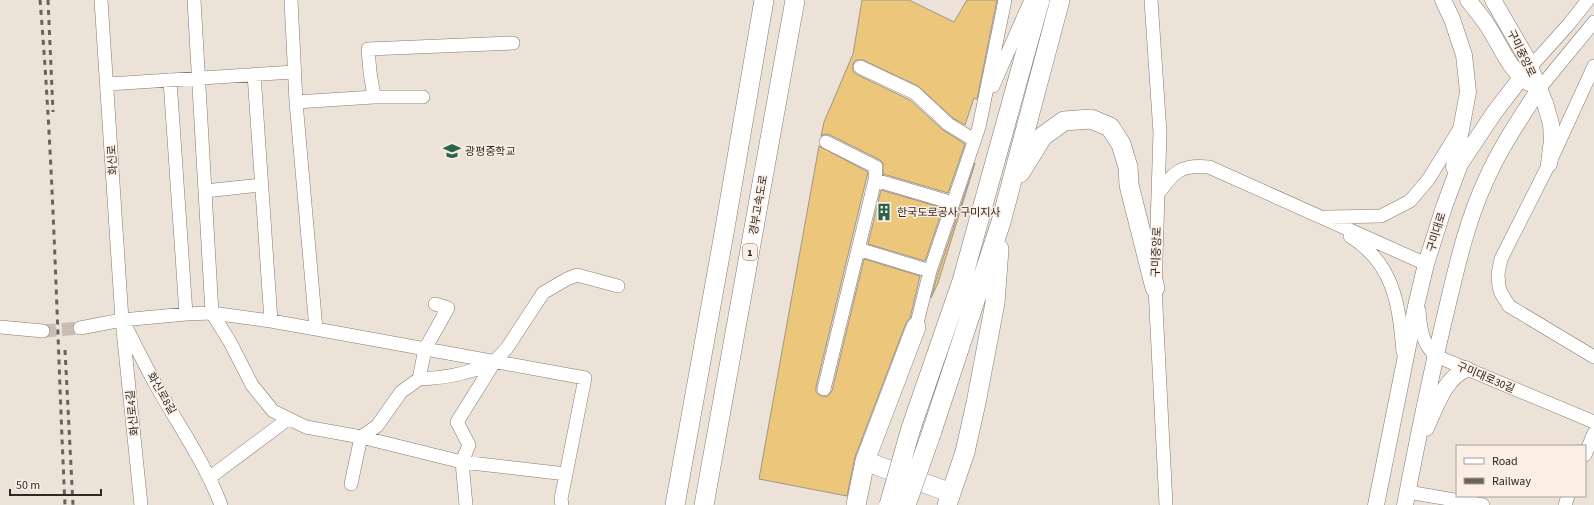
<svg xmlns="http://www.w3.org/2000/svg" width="1594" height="505" font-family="'Source Sans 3','Noto Sans KR',sans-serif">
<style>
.building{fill:#ebc67b;stroke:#9d978b}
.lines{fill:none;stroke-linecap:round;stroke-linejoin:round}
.minor-tunnel{stroke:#c7bdb4;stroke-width:13;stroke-dasharray:13 6;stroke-linecap:butt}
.minor-casing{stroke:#847a71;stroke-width:14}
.major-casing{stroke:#847a71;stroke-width:17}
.highway-casing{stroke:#847a71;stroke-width:20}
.minor{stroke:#fff;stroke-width:13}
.major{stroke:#fff;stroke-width:16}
.highway{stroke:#fff;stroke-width:19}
.rail{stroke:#69635d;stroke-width:3;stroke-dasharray:5 5;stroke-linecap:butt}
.highway-bridge-casing{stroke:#847a71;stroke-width:20;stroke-linecap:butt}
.highway-bridge{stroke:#fff;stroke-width:19}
.labels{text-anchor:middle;stroke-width:3;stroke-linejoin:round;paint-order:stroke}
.shield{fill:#fbefe5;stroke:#6b645f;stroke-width:1}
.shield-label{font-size:10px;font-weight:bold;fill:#2d2925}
.street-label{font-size:11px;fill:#2d2925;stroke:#fbefe5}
.poi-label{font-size:11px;fill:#2d2925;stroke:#fbefe5;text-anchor:start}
</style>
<rect width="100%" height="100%" fill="#ede2d8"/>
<!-- building -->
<path class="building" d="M862 0H909L954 22 967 0H997L977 99 974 98 965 125 953 118 918 86 863 60H856L853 64V71L856 74 910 100 943 130 965 144 948 193 883 174V163L880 160 830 135 825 134 821 136 824 122 853 54Z
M819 146 868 172 816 387V392L819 395 827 397 832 391 864 259 920 276 910 318 906 323 855 457 847 496 759 479Z
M975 163 938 283 931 298 938 273Z
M881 190 943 208 925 261 868 244Z"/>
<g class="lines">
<!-- minor-tunnel -->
<path class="minor-tunnel" d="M43 331 80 328"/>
<!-- minor casing -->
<g class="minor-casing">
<path id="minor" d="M101 0 122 320 141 505
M194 0 212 313 230 342 252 385 273 411 306 427 361 437 351 484
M1151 0 1160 133 1155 288 1166 505
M1594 66 1549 164 1501 259 1498 274 1499 287 1501 293 1509 306 1594 357
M860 67 915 93 948 124 974 140
M1525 73 1569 24 1588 0
M254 74 271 321
M170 80 186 314
M108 84 294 72
M993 86 1031 0
M1539 89 1594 22
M374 97 370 72 368 49 513 43
M296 102 374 97H423
M826 142 876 167 875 180 953 203
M205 191 261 185
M1158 194C1174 172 1180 164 1209 167L1426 264
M1328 217 1381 216 1410 201 1428 180 1459 130
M1350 236C1394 264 1399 304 1403 352
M858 249 930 271
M1419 310C1420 327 1422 344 1436 356L1594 422
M0 327 43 331
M126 327C136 347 146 367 157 387 179 426 205 463 221 505
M916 327 930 271 979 127 1005 0
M80 328 122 320 186 314 212 313 271 321 316 329 296 102 291 0
M316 329 585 378 566 474 462 462 361 437
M419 379C444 378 471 374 494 361
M824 389 875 180
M361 437 377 426 401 392 419 379 425 349 448 308 435 304
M1585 455 1594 433
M209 478 288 419
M1408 492 1483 505
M466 505 462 462 469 445 457 422 495 361 507 348 543 293 567 279 577 275 618 286
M562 505 561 499 566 474
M1565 505 1568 496"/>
</g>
<!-- major casing -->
<g class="major-casing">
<path id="major" d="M1443 0 1452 19 1464 55 1468 92 1454 167
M1468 0C1475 9 1483 18 1489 28 1501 47 1510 71 1529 83
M1493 0 1526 57 1545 103 1551 124 1552 140 1549 164
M1426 428C1436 407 1444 379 1466 369
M1376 505 1416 306 1426 264 1444 207 1460 164 1494 113 1521 78
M1405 505C1417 442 1430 379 1445 316 1456 270 1466 223 1486 180 1500 148 1520 119 1539 89"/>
</g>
<!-- highway casing -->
<g class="highway-casing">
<path id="highway" d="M1020 173 1043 136 1064 121 1091 119 1110 127 1121 144 1128 167 1129 185 1155 288
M911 428 962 281 1040 0
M931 434 1001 222 1060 0
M865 461 951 493
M675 505 723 239 764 0
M704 505 795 0
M856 505 865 461 916 327
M947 505 965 452 976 403 995 303 999 249"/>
</g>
<!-- minor -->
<use href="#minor" class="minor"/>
<!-- major -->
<use href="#major" class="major"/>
<!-- highway -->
<use href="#highway" class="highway"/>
<!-- rail -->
<path class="rail" d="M40 0C54 168 57 337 65 505
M48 0 53 112
M65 350 73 505"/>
<!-- highway-bridge casing -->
<g class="highway-bridge-casing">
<path id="highway-bridge" d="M889 505 911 428
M906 505 931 434"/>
</g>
<!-- highway-bridge -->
<use href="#highway-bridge" class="highway-bridge"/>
</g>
<!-- icons -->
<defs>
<g id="school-bare" transform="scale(1.38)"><path d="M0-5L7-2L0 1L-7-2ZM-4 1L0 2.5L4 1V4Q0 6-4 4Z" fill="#2b644c" stroke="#fbefe5" stroke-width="2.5" paint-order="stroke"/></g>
<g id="building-bare" transform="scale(1.38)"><path d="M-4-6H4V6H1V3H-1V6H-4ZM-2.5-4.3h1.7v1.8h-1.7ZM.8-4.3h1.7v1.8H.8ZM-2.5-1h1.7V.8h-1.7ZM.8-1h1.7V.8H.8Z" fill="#2b644c" stroke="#fbefe5" stroke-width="2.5" paint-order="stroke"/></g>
</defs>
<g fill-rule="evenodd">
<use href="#school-bare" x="452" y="151"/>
<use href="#building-bare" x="884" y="212"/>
</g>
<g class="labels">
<!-- shield labels -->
<rect class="shield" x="743" y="244" width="14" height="16" rx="3"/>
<g class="shield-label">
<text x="750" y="256">1</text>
</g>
<!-- street labels -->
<g class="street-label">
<text transform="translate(1522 53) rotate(64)" y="4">구미중앙로</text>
<text transform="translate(112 160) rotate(-94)" y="4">화신로</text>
<text transform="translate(758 205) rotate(-80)" y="4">경부고속도로</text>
<text transform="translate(1436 232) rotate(-73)" y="4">구미대로</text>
<text transform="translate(1156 252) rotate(-88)" y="4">구미중앙로</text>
<text transform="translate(1486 377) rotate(23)" y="4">구미대로30길</text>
<text transform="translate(162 393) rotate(60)" y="4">화신로8길</text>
<text transform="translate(132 413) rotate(-96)" y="4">화신로4길</text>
</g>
<!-- poi labels -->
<g class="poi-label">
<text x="465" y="155">광평중학교</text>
<text x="897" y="216">한국도로공사 구미지사</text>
</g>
</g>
<!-- legend -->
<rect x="1456" y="445" width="130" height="52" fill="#fbefe5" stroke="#a9a098"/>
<rect x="1464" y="458" width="20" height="6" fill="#ffffff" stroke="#a9a098"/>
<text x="1492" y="465" font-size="12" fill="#2d2925">Road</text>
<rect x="1464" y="478" width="20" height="6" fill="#69635d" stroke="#a9a098"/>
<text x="1492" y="485" font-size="12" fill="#2d2925">Railway</text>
<!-- scale -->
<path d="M10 489v6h91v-6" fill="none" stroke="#2d2925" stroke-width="2"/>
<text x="16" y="489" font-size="12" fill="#2d2925" stroke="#fbefe5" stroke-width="3" paint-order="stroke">50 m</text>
</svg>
